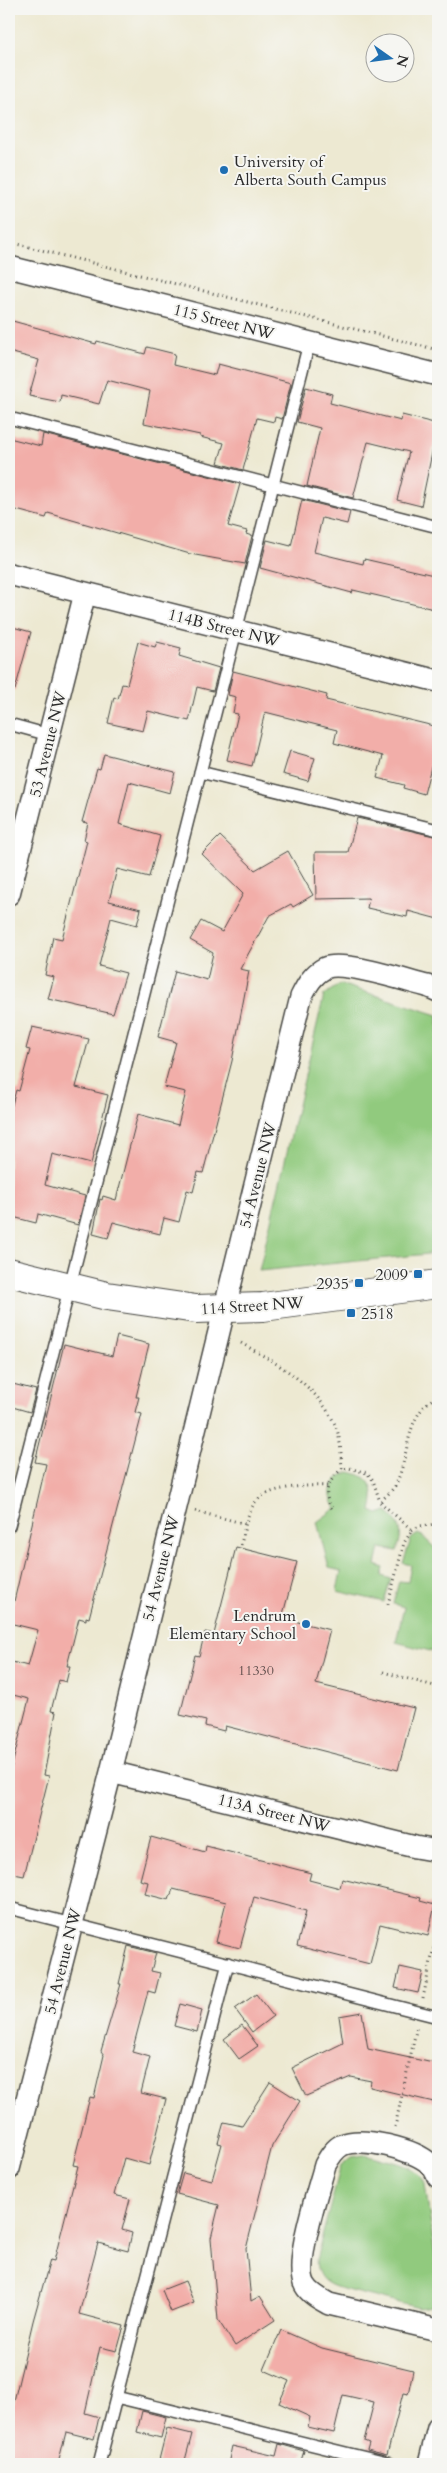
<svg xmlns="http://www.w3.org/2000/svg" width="447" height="2473" font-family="Cardo,serif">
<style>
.green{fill:#91ca7e;stroke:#5e7a54}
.building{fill:#f2aea9}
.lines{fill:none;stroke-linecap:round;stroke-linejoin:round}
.service-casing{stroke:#484844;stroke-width:14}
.minor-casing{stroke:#484844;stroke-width:24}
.tertiary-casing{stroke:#484844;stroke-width:30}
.path{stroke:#484844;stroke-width:3;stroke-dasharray:1 4;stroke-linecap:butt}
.service{stroke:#fff;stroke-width:11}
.minor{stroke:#fff;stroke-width:21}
.tertiary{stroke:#fff;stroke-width:28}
.poi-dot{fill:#1f6fb2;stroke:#f6f6f2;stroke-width:2}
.labels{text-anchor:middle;stroke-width:4;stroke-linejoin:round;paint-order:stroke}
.number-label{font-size:14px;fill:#5d4c4a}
.poi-label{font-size:16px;fill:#2b2b2b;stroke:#f6f6f2;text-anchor:end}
.street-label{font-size:16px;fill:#2b2b2b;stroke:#f6f6f2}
</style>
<rect width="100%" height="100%" fill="#f6f6f2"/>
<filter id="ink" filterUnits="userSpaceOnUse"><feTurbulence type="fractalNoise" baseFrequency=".02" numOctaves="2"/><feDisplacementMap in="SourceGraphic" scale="10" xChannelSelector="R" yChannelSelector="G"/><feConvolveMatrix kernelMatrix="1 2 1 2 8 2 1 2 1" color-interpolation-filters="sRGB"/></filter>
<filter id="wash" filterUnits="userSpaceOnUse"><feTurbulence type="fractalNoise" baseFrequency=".0096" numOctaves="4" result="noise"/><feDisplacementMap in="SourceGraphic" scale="20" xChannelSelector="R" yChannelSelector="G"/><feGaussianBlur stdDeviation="1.12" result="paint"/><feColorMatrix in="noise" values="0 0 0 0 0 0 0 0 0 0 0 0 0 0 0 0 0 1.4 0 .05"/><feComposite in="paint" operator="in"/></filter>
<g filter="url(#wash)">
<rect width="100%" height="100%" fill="#ede9d2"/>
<!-- green -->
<path class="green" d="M340 984 438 1015V1253L259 1271 324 995Z
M349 1472C373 1476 376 1491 371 1511L378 1514 387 1511C402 1527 403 1530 397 1551L380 1548 376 1565 384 1568 382 1576 391 1579 384 1602 337 1591 341 1571 329 1568 317 1522 336 1508C325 1492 332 1479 349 1472Z
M419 1533 438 1551V1633L434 1652 396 1642 404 1607 393 1604 399 1581 408 1582 411 1565 403 1563 411 1539Z
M364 2155C385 2161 417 2162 425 2184L438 2278V2298L432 2306 419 2308 339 2288C323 2283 317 2276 316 2260L341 2165 351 2157Z"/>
<g id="blocks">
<!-- building -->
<path class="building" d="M9 320 96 344 97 341 145 354 147 347 175 354 173 365 215 375 218 364 291 383 282 419 275 417 274 422 257 418 243 470 218 463 224 443 200 437V435L144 423 150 391 107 380 99 404 61 395 60 402 29 396 39 360 9 352Z
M306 387 332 394 330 403 401 421 402 415 438 424 421 506 397 500 409 452 368 442 353 498 307 486 320 428 297 422Z
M43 434 240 484 228 526 247 531 246 534 252 536 245 564 190 554 48 513 46 518 9 508V438L41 446Z
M302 500 350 512 347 524 322 518 314 552 363 564 364 559 438 576V610L353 590 352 593 260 568 267 540 291 546Z
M9 626 31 632 15 690H9Z
M138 642 155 647 157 642 181 648 179 656 219 668 213 691 197 687 189 721 148 711 143 731 108 723 114 697 118 699 122 684 127 685Z
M233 671 327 695 326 700 438 727V760L433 759 424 794 403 788 404 785 377 778 383 756 334 743 337 730 265 712 252 766 227 760 238 714 233 713 236 697 228 695Z
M290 751 315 758 308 781 283 774Z
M104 754 175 772 170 793 129 782 119 824 160 836 149 877 117 869 109 901 141 909 137 925 111 918 99 966 126 973 113 1014 48 999 54 977 45 975 53 937 62 939 87 841 84 840 88 823 82 822 97 768 100 769Z
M357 818 438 837V919L408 911 407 917 367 908 369 898 316 899 315 852H348Z
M220 836 255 870 288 851 313 895 293 907 291 904 269 916 240 969 249 971 232 1061 203 1173 198 1172 193 1192 187 1190 179 1222 164 1218 160 1234 113 1222 108 1238 93 1234 100 1199 102 1200 103 1196 116 1200 138 1114 178 1125 186 1092 164 1087 176 1042 158 1037 175 971 207 980 213 953 190 940 201 921 222 932 243 894 202 854Z
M32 1027 89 1039 76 1087 108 1095 91 1164 52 1154 45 1185 85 1196 78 1225 38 1214 36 1223 9 1216V1116L16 1090 19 1091 30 1050 26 1049Z
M117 1336 149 1344 136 1397H139L135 1412 142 1414 89 1618 86 1617V1620L79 1618 67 1666H70L66 1682 59 1680 51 1711 56 1712 44 1775 49 1776 24 1876 9 1873V1777L29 1699 9 1694V1675L12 1662 28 1666 38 1630 9 1623 46 1464 35 1462 64 1344 112 1356Z
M9 1383 36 1390 30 1412 9 1406Z
M236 1547 297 1562 282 1618 330 1630 316 1684 414 1708 398 1770 225 1726 224 1731 205 1726 206 1721 180 1715 195 1655 199 1656 205 1632 214 1634Z
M151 1837 205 1852 206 1846 311 1873 309 1880 340 1888 342 1879 421 1898 420 1901 435 1905 428 1936 380 1924 370 1964 297 1946 306 1911 254 1897 240 1948 216 1942 226 1902 173 1889 169 1900 145 1894 148 1882 140 1880Z
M128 1946 156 1953 151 1971 160 1973 155 1993 148 1991 132 2052 150 2057 141 2093 166 2099 149 2165 124 2158 114 2195 130 2199 122 2230 132 2233 128 2251 98 2243 79 2314 124 2326 117 2351 100 2347 85 2413 99 2417 94 2439 66 2432 58 2464H9L13 2439 9 2438V2422L33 2321 50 2260 54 2261 78 2166 73 2165 90 2097 94 2098 104 2055 101 2051 121 1984H119Z
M400 1967 423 1972 418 1993 395 1988Z
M256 1994 273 2016 252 2032 235 2009Z
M180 2004 202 2010 197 2032 174 2026Z
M362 2012 368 2049 438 2064V2103L370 2087 371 2081 351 2077 306 2096 292 2068 343 2043 339 2016Z
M242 2025 258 2046 239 2059 224 2039Z
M270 2082 300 2101 272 2146 246 2249 251 2301 260 2296 275 2320 235 2346 218 2320 211 2238 219 2205 177 2194 183 2173 212 2180 222 2144 218 2143 224 2122 242 2126Z
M185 2281 194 2303 171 2312 162 2290Z
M281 2330 322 2348 413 2370 408 2394 403 2393 387 2455 367 2450 369 2443 364 2441 374 2402 343 2395 334 2433 308 2427 310 2417 279 2403 289 2381 264 2370Z
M142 2411 166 2417 161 2438 137 2432Z
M167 2428 192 2434 184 2464H158Z
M279 2444 304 2451 300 2464H228L232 2446 276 2456Z"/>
</g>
</g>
<g filter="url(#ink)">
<use href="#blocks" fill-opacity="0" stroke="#484844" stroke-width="1"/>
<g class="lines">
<!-- service casing -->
<g class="service-casing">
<path id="service" d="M9 418 438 527
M9 724 49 735
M200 772 438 830
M9 1526 309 343
M9 1908 438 2017
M116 2397 391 2464
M99 2464 228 1963"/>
</g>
<!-- minor casing -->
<g class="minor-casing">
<path id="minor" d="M9 267 438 375
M9 574 438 681
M9 894 85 593
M111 1772 415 1847 438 1851
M9 2169 111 1772 301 997C307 985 313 974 325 968 343 960 406 981 427 986L438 991
M438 2177C436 2173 434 2167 430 2164 414 2149 362 2136 342 2145 334 2149 329 2158 325 2165 318 2191 293 2264 305 2285 310 2294 320 2299 329 2304L438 2330
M429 2464 438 2428"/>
</g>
<!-- tertiary casing -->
<g class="tertiary-casing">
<path id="tertiary" d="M9 1272 107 1296 196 1309 263 1307 438 1284"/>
</g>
<!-- path -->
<path class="path" d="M9 242 438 350
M436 1309 438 1328
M241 1343C278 1364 318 1385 336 1427 341 1440 341 1455 342 1469L349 1468 367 1473 373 1480 380 1502 412 1530 404 1543 388 1604
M381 1501C386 1496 393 1490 396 1484 411 1452 404 1414 438 1396
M332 1508C321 1493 329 1480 342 1469
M195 1511 246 1524
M412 1530 419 1526 438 1524
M241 1545C244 1531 246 1516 254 1504 266 1486 308 1485 328 1486
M383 1672 438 1687
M436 1831 438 1822
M423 1998 438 1928
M395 2127 417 2026"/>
<!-- service -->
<use href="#service" class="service"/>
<!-- minor -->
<use href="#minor" class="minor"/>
<!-- tertiary -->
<use href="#tertiary" class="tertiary"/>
</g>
</g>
<!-- markers -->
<g class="poi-dot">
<circle cx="224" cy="170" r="5"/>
<rect x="413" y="1269" width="10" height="10" rx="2.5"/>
<rect x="354" y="1278" width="10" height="10" rx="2.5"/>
<rect x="346" y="1308" width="10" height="10" rx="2.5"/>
<circle cx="306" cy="1624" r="5"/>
</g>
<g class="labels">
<!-- number labels -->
<g class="number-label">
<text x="256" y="1675">11330</text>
</g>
<!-- poi labels -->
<g class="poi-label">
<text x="234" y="167" text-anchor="start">University of<tspan x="234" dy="18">Alberta South Campus</tspan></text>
<text x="408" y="1280">2009</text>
<text x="349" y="1289">2935</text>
<text x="361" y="1319" text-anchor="start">2518</text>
<text x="296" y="1621">Lendrum<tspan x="296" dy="18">Elementary School</tspan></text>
</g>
<!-- street labels -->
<g class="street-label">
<text transform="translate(224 321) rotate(14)" y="6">115 Street NW</text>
<text transform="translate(224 627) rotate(14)" y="6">114B Street NW</text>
<text transform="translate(47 744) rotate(-76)" y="6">53 Avenue NW</text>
<text transform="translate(257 1175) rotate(-76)" y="6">54 Avenue NW</text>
<text transform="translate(252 1305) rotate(-4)" y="6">114 Street NW</text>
<text transform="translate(160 1568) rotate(-76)" y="6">54 Avenue NW</text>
<text transform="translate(274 1812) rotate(14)" y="6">113A Street NW</text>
<text transform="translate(62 1961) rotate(-76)" y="6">54 Avenue NW</text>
</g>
</g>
<!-- margin -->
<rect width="447" height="2473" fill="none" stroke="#f6f6f2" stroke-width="30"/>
<!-- north arrow -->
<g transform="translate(390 58) rotate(104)"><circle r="24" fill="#f6f6f2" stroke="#a5a5a2"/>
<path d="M0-4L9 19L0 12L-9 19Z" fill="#1f6fb2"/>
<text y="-8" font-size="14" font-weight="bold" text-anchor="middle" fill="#2b2b2b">N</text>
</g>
</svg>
